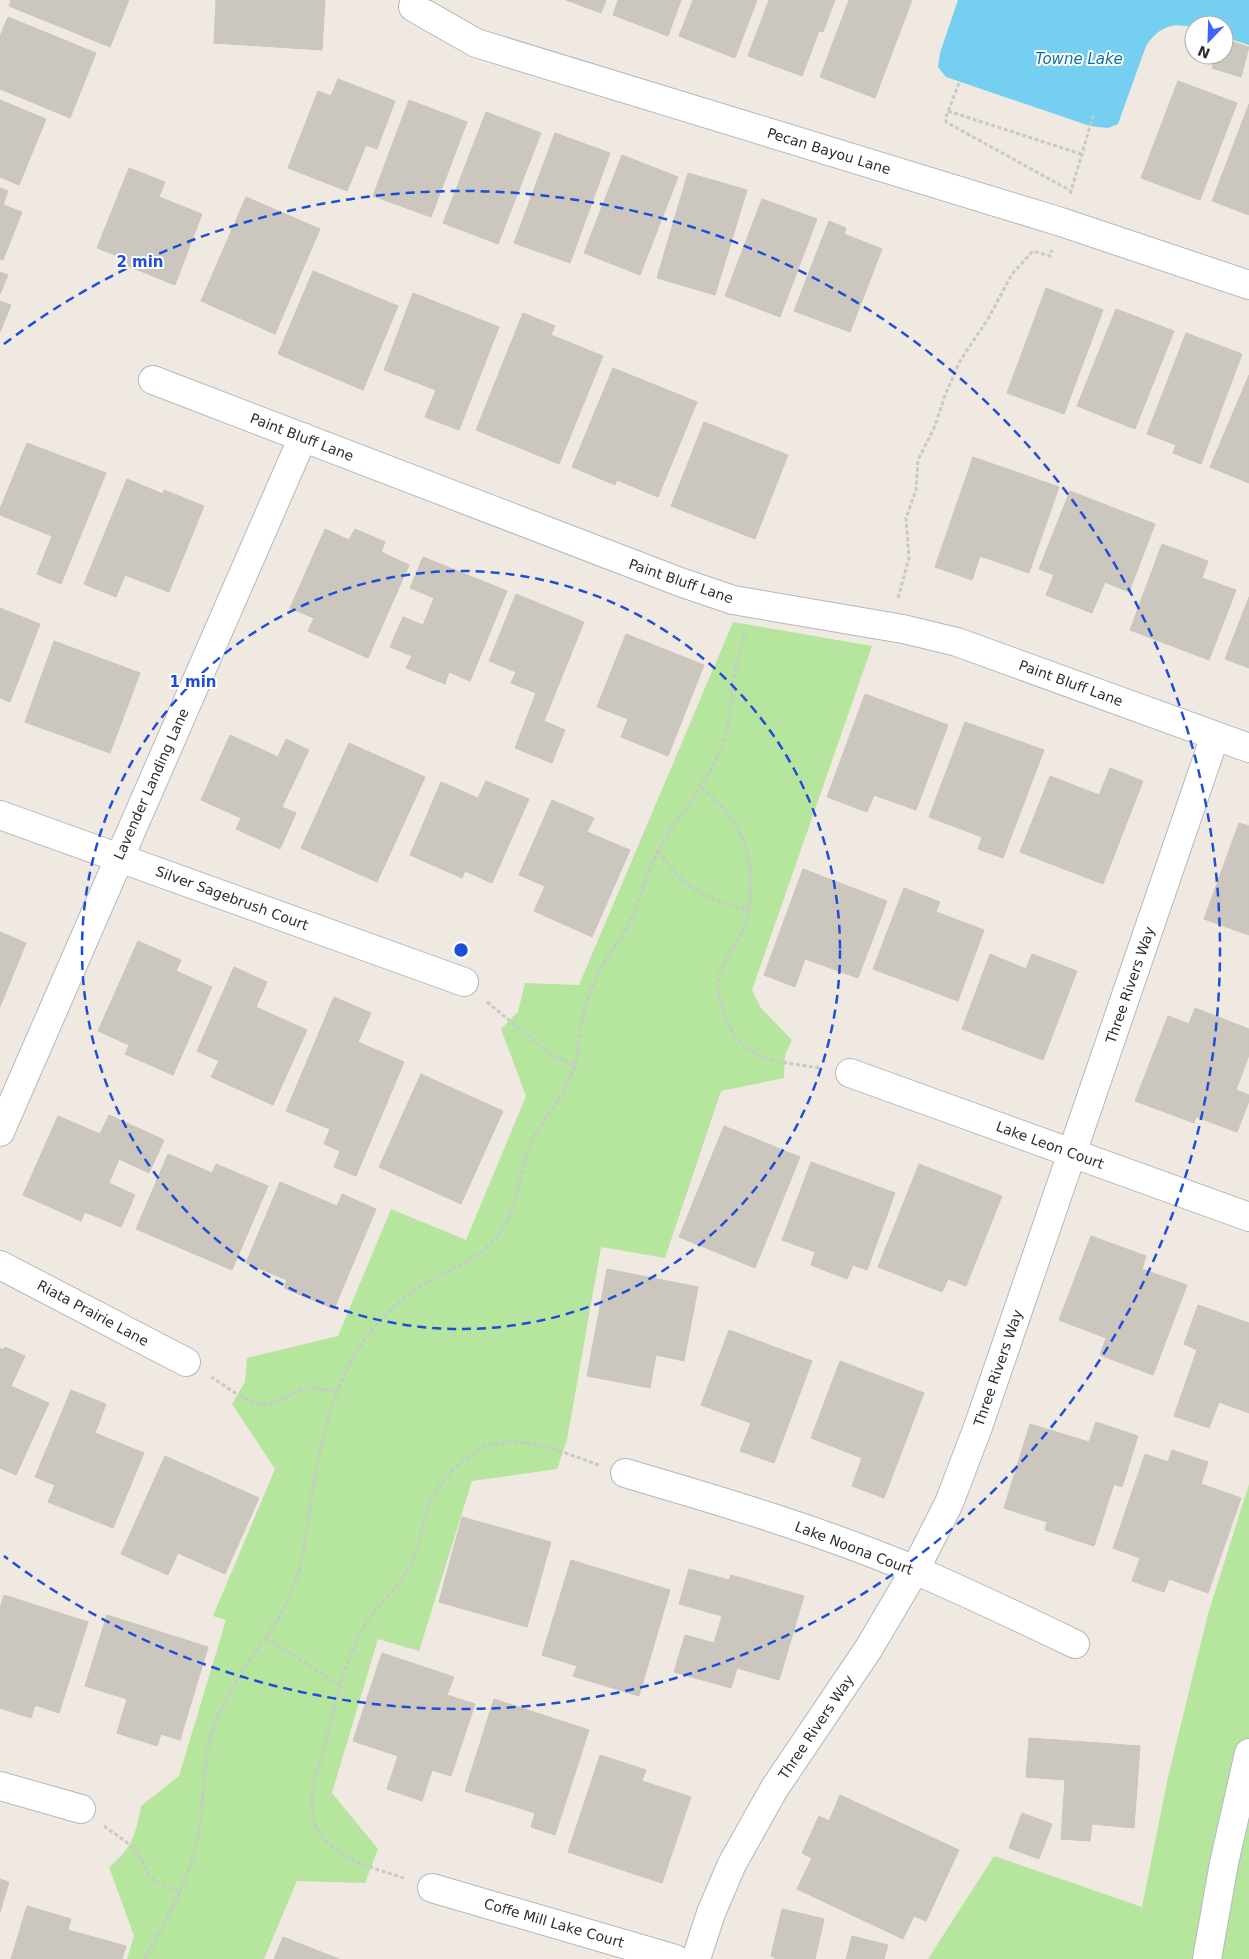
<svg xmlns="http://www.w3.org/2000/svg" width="1249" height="1959" font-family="'DejaVu Sans',sans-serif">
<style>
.green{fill:#b6e59e}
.water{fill:#75cff0}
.building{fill:#cbc7bf;stroke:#cbc5ba}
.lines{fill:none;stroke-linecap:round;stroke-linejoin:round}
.street-casing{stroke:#b4b7c1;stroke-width:30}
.secondary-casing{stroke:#b4b7c1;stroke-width:30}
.path{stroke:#c9c9c9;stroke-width:3;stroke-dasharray:4 2.5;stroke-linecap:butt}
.street{stroke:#fff;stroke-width:28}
.secondary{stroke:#fff;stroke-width:28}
.ring{fill:none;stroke:#1d4ed8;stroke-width:2.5;stroke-dasharray:9 6}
.labels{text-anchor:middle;stroke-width:4;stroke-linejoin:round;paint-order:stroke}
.street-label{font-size:14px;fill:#2e2e2e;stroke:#fff}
.water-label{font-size:15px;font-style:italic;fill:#0d6fa3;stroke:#fff}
.centre{fill:#1d4ed8;stroke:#fff;stroke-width:2.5}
.ring-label{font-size:15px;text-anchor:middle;font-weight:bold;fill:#1d4ed8;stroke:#fff;stroke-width:4;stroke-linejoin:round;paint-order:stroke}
</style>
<rect width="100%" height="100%" fill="#efe9e1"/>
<!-- green -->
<path class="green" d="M733 622 872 646 752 990 761 1008 792 1040 785 1055 784 1078 721 1091 665 1258 601 1247 567 1440 557 1469 472 1481 419 1651 378 1639 332 1793 378 1849 365 1883 297 1881 264 1959H127L134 1936 109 1867C132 1849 136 1834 141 1806L179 1776 226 1620 213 1616 275 1469 232 1404 245 1382 247 1358 338 1336 391 1209 466 1240 526 1096 501 1029 518 1012 525 983 579 985Z
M1249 1484V1959H928L994 1856 1142 1907 1168 1777 1208 1614Z"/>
<!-- water -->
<path class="water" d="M958 0H1249V45L1224 37V25H1194V28C1173 21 1158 27 1146 46L1118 124 1108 128 1090 126 946 77 938 67 940 53Z"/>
<!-- building -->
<path class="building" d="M11 0H129L110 47 9 6Z
M216 0H325L322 50 214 43Z
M566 0H606L601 13Z
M618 0H681L668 36 613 15Z
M693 0H757L735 58 679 36Z
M769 0H835L823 32 819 31 802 76 748 56Z
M849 0H912L875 98 820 77Z
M8 17 96 53 70 118 0 89V36Z
M1224 39 1249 47 1241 77 1212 68 1216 55H1224Z
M338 79 395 101 377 149 366 145 347 191 288 168 318 91 331 96Z
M1178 81 1237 103 1200 200 1141 178Z
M0 100 46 119 19 185 0 177Z
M409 100 467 122 431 217 373 196Z
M1249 104V215L1212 201Z
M486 112 541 133 498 244 443 223Z
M555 133 610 153 570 263 514 243Z
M622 155 678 177 640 275 584 253Z
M129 168 165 182 159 197 202 214 175 285 118 262 120 257 97 248Z
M688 173 747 190 715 295 657 278Z
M0 188 8 191 3 205 22 212 3 260 0 259Z
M246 197 320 229 275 334 201 301Z
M762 199 817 219 780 317 725 296Z
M829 221 846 228 844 234 882 249 850 332 794 311Z
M313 271 398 306 363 390 278 354Z
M0 272 8 275 0 294Z
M1046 288 1103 310 1064 414 1007 393Z
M413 293 499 327 459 430 425 417 436 390 384 370Z
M0 301 11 305 0 332Z
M1116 309 1174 331 1135 429 1077 406Z
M523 313 555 326 551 335 603 356 559 464 476 430Z
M1186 333 1242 354 1201 464 1173 453 1176 445 1147 434Z
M613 368 697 402 658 497 617 480 615 485 572 467Z
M1249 375V483L1210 467Z
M704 422 788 455 755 539 671 506Z
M27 443 106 473 61 584 37 574 52 536 0 515V509Z
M973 457 1059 487 1029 573 980 556 972 580 935 567Z
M127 479 163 494 164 490 204 506 169 592 125 575 116 597 84 584Z
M1070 491 1155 524 1129 592 1105 582 1092 613 1046 595 1054 575 1039 569Z
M325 529 349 540 355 529 385 542 381 552 409 565 368 658 308 631 314 618 290 608Z
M1162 544 1208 561 1202 578 1236 590 1209 660 1130 630Z
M423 557 507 591 470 681 449 672 445 684 406 668 412 656 390 647 403 617 423 625 434 598 410 588Z
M516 594 584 622 544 721 565 730 552 763 515 748 536 693 511 683 516 672 489 661Z
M1249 597V668L1225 659Z
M0 608 40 624 10 702 0 698Z
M626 634 704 665 668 756 621 737 628 719 597 707Z
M54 641 140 673 110 753 25 722Z
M865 694 948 725 916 810 874 795 867 812 827 797Z
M965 722 1044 750 1003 858 978 849 982 837 929 817Z
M230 735 278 757 286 739 309 750 282 807 296 813 280 849 236 829 241 818 201 800Z
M349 743 425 777 377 882 301 848Z
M1110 768 1143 781 1103 884 1020 852 1050 776 1099 795Z
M486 781 529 799 492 883 465 871 462 878 410 855 441 782 478 798Z
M552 800 594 818 587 832 630 850 592 937 534 911 545 886 519 875Z
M1239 823 1249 826V935L1204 919Z
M803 869 887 901 858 978 805 959 795 987 764 975Z
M904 888 940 902 936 912 984 930 958 1001 873 969Z
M0 932 26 943 0 1007Z
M138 941 181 960 176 971 212 987 173 1075 125 1054 129 1045 98 1031Z
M990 954 1026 969 1032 954 1077 971 1043 1060 962 1029Z
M234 967 267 982 256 1007 307 1030 273 1105 211 1077 219 1061 197 1051Z
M334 997 371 1013 358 1042 404 1062 356 1176 334 1167 340 1151 324 1144 330 1129 286 1111Z
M1195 1008 1249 1029V1055L1236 1090 1249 1095V1101L1237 1132 1196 1117 1194 1123 1135 1101 1168 1016 1189 1024Z
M421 1074 503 1111 461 1204 379 1167Z
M109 1115 164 1140 149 1173 119 1159 109 1183 135 1195 121 1227 85 1212 81 1221 23 1195 58 1116 100 1134Z
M724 1126 800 1157 755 1268 679 1237Z
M168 1154 212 1173 216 1164 268 1186 232 1270 136 1229Z
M811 1162 895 1193 867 1270 853 1265 847 1279 811 1265 815 1252 782 1240Z
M919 1164 1002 1196 966 1286 948 1279 942 1292 878 1267Z
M280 1182 337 1206 342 1194 376 1209 334 1309 284 1288 287 1280 246 1263Z
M1091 1236 1146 1256 1142 1269 1187 1285 1153 1375 1100 1355 1106 1338 1059 1320Z
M607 1269 698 1287 684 1361 656 1355 650 1388 587 1376Z
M1198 1305 1249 1323V1413L1219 1402 1209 1428 1174 1416 1197 1350 1184 1344Z
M729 1330 812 1361 774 1463 740 1451 751 1423 701 1405Z
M5 1347 25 1356 11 1386 49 1403 16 1475 0 1468V1348L3 1350Z
M840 1361 924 1393 884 1498 852 1486 862 1458 811 1438Z
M71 1390 106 1404 95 1433 144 1453 113 1528 48 1502 55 1485 35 1477Z
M1096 1422 1138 1436 1122 1487 1114 1484 1094 1546 1045 1530 1047 1522 1004 1508 1030 1424 1089 1442Z
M1172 1450 1208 1462 1201 1484 1241 1498 1208 1593 1169 1579 1164 1592 1132 1581 1140 1558 1113 1548 1145 1454 1168 1462Z
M165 1456 259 1498 225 1574 178 1553 168 1575 121 1554Z
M462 1517 551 1542 527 1627 439 1602Z
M571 1560 670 1590 639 1696 573 1676 577 1666 542 1655Z
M689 1569 729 1580 731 1575 804 1596 779 1680 737 1668 731 1688 674 1672 685 1635 714 1643 722 1616 679 1604Z
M4 1595 88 1622 59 1713 35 1705 31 1718 0 1708V1608Z
M107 1615 208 1647 180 1740 161 1734 157 1746 117 1733 127 1699 85 1686Z
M382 1653 454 1677 447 1695 475 1704 451 1776 432 1770 422 1801 387 1789 398 1756 353 1741Z
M494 1699 589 1730 555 1835 531 1827 535 1813 465 1791Z
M1029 1738 1140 1746 1134 1828 1092 1824 1090 1841 1061 1839 1065 1780 1026 1777Z
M600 1755 646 1770 642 1781 691 1797 662 1883 568 1852Z
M840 1795 959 1850 926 1921 914 1916 903 1939 797 1889 812 1858 802 1853 819 1816 829 1821Z
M1022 1813 1052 1824 1039 1859 1009 1848Z
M0 1879 9 1882 0 1912Z
M27 1906 71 1919 68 1930 126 1946 122 1959H11Z
M782 1909 824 1919 815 1959H774L775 1957 771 1956Z
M852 1936 888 1945 884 1959H846Z
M283 1937 339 1959H274Z"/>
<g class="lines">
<!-- street casing -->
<g class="street-casing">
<path id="street" d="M415 0 413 7 476 43 1061 222 1249 285
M153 380 680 582 733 600 903 629 957 642 1249 748
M0 815 464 982
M850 1073 1249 1217
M0 1132 303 437
M0 1265 186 1362
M625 1473C724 1502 822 1531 917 1571 970 1594 1023 1619 1075 1644
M0 1786 81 1809
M432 1888 675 1959
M696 1959 711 1913 732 1864 774 1789 869 1648 915 1570 949 1503 978 1427 1215 736"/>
</g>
<!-- secondary casing -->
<g class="secondary-casing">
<path id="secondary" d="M1207 1959 1224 1863 1249 1753"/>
</g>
<!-- path -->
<path class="path" d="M959 83 946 117V122L1071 191
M948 111 1081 154
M1070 194 1094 113
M898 598 909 558 906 518 916 490 918 460 934 428 946 393 960 361 988 319 1012 274 1033 251 1050 256 1052 250
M701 787C737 816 754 849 750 896 749 908 748 920 743 930 735 946 724 959 719 977 716 986 720 1002 723 1011 740 1061 774 1061 820 1068
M658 851C690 891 699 896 749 910
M487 1002 553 1056 575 1065
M211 1377C226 1386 246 1403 263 1404 277 1404 287 1394 299 1391 313 1387 324 1389 338 1391
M265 1638 340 1685
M104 1826 132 1846 141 1858 147 1873 156 1882 180 1892
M404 1878C376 1869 337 1860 319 1832 312 1821 311 1805 312 1792 315 1776 321 1760 325 1745 335 1705 344 1662 364 1627 375 1607 394 1592 406 1573 419 1552 421 1528 429 1505 436 1485 465 1454 485 1447 523 1433 563 1453 599 1465
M145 1959C166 1919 190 1881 198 1835 205 1798 201 1760 215 1724 223 1706 232 1688 243 1671 262 1642 286 1613 296 1580 304 1557 306 1531 310 1506 317 1460 327 1411 347 1369 366 1331 397 1298 435 1278 460 1264 484 1257 501 1231 517 1209 519 1179 527 1153 538 1122 564 1099 574 1068 578 1056 578 1043 580 1031 583 1013 588 996 595 980 605 957 623 939 633 915 643 892 648 868 661 846 681 811 709 781 723 743 730 723 731 704 733 684 735 667 740 649 745 633"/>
<!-- street -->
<use href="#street" class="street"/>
<!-- secondary -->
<use href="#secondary" class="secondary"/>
</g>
<!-- distance rings -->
<g class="ring">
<circle cx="461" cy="950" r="379"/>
<path d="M4 344A759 759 0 1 1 4 1556"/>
</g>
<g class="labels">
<!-- street labels -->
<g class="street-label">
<text transform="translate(829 151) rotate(17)" y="5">Pecan Bayou Lane</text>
<text transform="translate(302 437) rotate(21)" y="5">Paint Bluff Lane</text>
<text transform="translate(681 581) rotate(19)" y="5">Paint Bluff Lane</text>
<text transform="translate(1071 683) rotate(20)" y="5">Paint Bluff Lane</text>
<text transform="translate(151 784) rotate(-66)" y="5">Lavender Landing Lane</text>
<text transform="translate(232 898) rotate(20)" y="5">Silver Sagebrush Court</text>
<text transform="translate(1130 985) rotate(-71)" y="5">Three Rivers Way</text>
<text transform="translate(1050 1145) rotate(20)" y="5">Lake Leon Court</text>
<text transform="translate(93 1313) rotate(28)" y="5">Riata Prairie Lane</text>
<text transform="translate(998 1368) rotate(-71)" y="5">Three Rivers Way</text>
<text transform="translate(854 1548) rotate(21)" y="5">Lake Noona Court</text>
<text transform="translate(816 1727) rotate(-56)" y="5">Three Rivers Way</text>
<text transform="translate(554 1923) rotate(16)" y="5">Coffe Mill Lake Court</text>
</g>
<!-- water labels -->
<g class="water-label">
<text x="1079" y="64">Towne Lake</text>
</g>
</g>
<circle cx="461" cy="950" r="8" class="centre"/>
<g class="ring-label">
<text x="140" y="267">2 min</text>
<text x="193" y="687">1 min</text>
</g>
<!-- north arrow -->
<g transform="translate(1209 40) rotate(203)"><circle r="24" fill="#ffffff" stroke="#ababab"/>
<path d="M0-4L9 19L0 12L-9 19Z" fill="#4264fb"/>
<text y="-8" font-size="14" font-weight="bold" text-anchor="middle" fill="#2e2e2e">N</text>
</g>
</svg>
